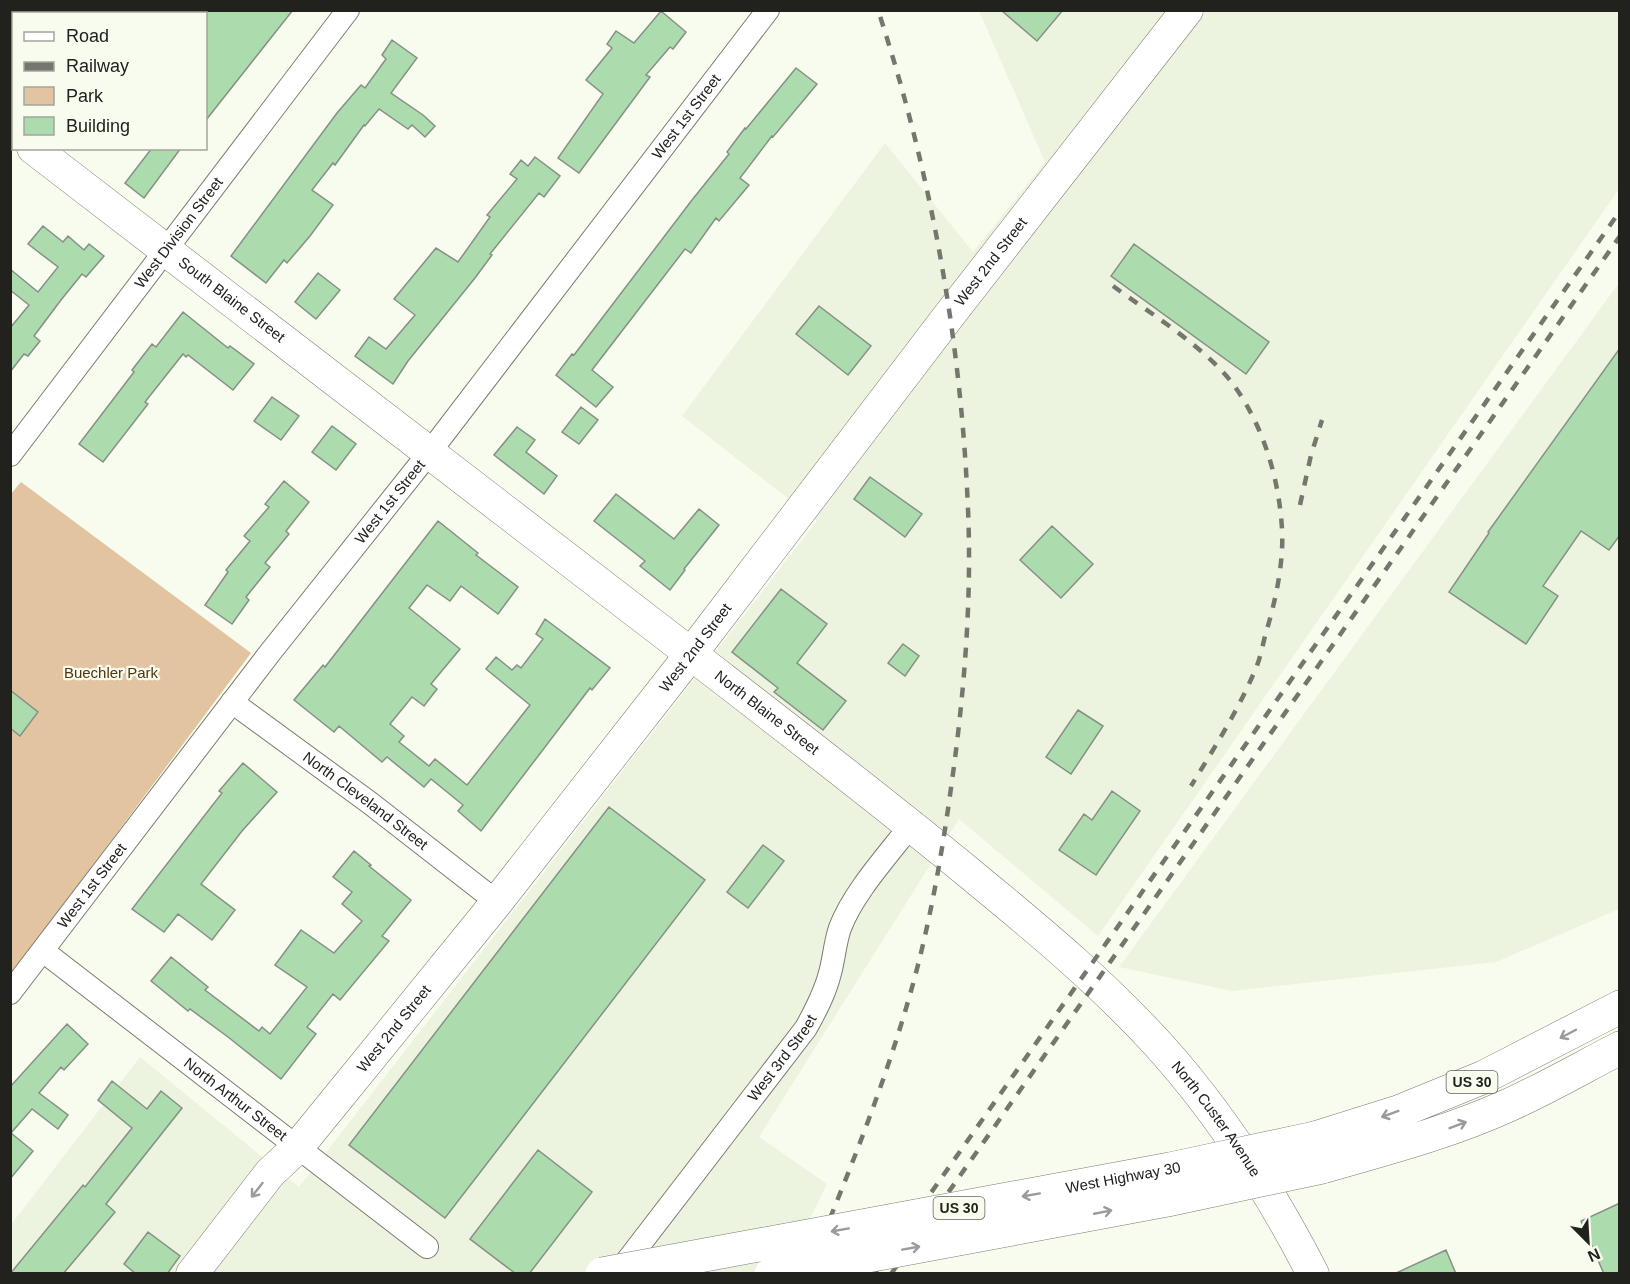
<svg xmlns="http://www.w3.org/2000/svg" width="1630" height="1284" font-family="Helvetica,sans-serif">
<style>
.built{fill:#ecf3de}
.green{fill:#e2c4a0}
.building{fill:#acdbad;stroke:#869086;stroke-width:1.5}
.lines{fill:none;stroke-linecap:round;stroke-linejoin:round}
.street-casing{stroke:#797d71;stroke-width:24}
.secondary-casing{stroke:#797d71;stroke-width:33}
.highway-casing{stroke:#797d71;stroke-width:34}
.street{stroke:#fff;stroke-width:22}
.secondary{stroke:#fff;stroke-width:32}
.highway{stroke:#fff;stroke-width:33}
.rail{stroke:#75776f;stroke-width:4.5;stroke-dasharray:10 10;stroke-linecap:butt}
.highway-bridge-casing{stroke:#797d71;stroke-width:34;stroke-linecap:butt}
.highway-bridge{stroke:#fff;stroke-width:33}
.oneway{stroke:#9b9c99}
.labels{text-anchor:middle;stroke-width:4.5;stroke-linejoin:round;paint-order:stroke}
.shield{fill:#f8fcef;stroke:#62635c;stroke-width:1.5}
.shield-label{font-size:14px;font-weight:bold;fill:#21221d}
.street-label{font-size:15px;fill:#21221d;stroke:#f8fcef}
.park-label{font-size:15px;fill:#51360e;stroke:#f8fcef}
</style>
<rect width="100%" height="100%" fill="#f8fcef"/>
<!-- built -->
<path class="built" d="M979 11H1619V189L1098 936 959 819 759 1137 827 1184 783 1273H11L10 1226 140 1057 299 1187 817 521 682 416 885 143 973 252 1045 162Z
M1619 283V909L1496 962 1232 991 1119 967Z"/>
<!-- green -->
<path class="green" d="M21 482 251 653 11 975 10 495Z"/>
<!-- building -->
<path class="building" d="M206 10H293L206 120Z
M1001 10H1063L1037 41Z
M661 11 686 32 673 49 670 47 646 75 650 77 579 173 558 158 603 94 586 80 612 48 607 44 616 31 634 43Z
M392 40 417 58 391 93 423 115 435 126 425 137 412 125 408 129 379 109 365 126 364 125 335 165 333 163 312 190 333 205 310 236 287 263 284 260 266 283 231 256 337 113 361 85 365 88 386 59 382 55Z
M796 68 817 84 773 137 772 136 740 178 749 185 719 221 716 218 691 253 685 249 592 370 613 387 596 407 556 375 572 354 574 355 692 200 729 154 727 152 745 128 746 129Z
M152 148H181L144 198 125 183Z
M535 157 560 176 544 197 539 193 490 254 492 255 475 278 408 361 393 384 355 356 369 337 386 349 415 315 394 299 436 248 458 262 490 217 487 215 517 179 510 174 521 160 528 166Z
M43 226 63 242 68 236 84 250 89 244 104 256 86 277 82 274 61 300 34 336 40 341 28 356 24 354 10 372V328L29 305 10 290V269L38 292 58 267 28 244Z
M1134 244 1269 342 1246 374 1111 276Z
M318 273 340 290 316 319 295 302Z
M819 306 871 346 848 375 796 334Z
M183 312 228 348 230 346 254 364 233 390 188 355 186 357 183 354 145 402 148 404 103 462 79 444 134 372 132 370 152 344 156 347Z
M1620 348V535L1609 550 1581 531 1543 586 1558 596 1526 644 1449 592 1489 533 1488 532Z
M272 397 299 416 281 440 254 421Z
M581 407 598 420 579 444 562 432Z
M332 426 356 444 336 470 312 452Z
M517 427 535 440 526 452 557 476 544 494 494 455Z
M870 477 922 514 905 537 854 499Z
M284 481 309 502 286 531 289 534 265 563 270 567 246 597 249 600 232 624 205 605 228 572 226 570 250 541 244 536 269 507 265 504Z
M616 494 674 539 699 509 719 525 684 569 685 570 670 590 640 566 645 561 594 521Z
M438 521 478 553 476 555 518 587 498 614 461 586 450 601 427 585 409 608 460 649 431 684 437 689 424 706 412 697 390 724 404 736 399 742 429 766 435 759 467 785 530 705 486 669 496 657 512 670 517 665 521 668 543 639 536 634 545 619 610 668 592 690 590 688 481 831 458 811 463 805 431 779 424 787 387 757 382 762 339 726 334 732 294 700 323 665 325 667Z
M1052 526 1093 564 1061 598 1020 560Z
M781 589 827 624 797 663 846 701 823 730 774 692 778 688 732 652Z
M903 644 919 656 905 676 888 663Z
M10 690 38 712 20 736 10 728Z
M1078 710 1103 726 1071 774 1046 757Z
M243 763 277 792 242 831 201 884 235 910 212 940 178 914 164 932 132 909 222 793 219 791Z
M1112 791 1140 811 1096 875 1059 850 1084 814 1092 820Z
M609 807 705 880 445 1218 349 1145Z
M763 845 784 861 748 908 727 892Z
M354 851 371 865 369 866 411 900 382 936 389 941 340 1000 333 994 307 1027 316 1034 281 1079 228 1037 190 1009 188 1011 151 981 171 957 208 987 205 990 259 1031 262 1027 270 1034 307 987 275 965 301 930 334 953 362 921 342 904 352 892 333 877Z
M67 1024 88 1044 64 1070 61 1067 39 1093 68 1115 58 1129 32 1109 11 1133 33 1151 10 1179V1087Z
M112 1081 147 1109 161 1091 182 1108 106 1204 115 1212 63 1274H10L83 1185 85 1187 132 1128 98 1100Z
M538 1150 592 1192 529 1274H516L470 1239Z
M1620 1203V1274H1604L1581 1221Z
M148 1232 180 1256 167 1274H136L124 1264Z
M1446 1250 1456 1274H1394Z"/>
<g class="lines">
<!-- street casing -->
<g class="street-casing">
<g id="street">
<path id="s1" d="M10 455 348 10"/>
<path id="s2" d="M232 702 370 803 497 902"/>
<path id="s3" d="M43 951 427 1247"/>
<path id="s4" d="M10 993 269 654 429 453 768 10"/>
<path id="s5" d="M617 1274 806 1028C816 1010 825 993 830 973 834 959 835 942 840 928 853 893 888 855 911 825"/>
</g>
</g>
<!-- secondary casing -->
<g class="secondary-casing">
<g id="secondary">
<path d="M10 132 14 134"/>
<path id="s6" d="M33 148C246 310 458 473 669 637 771 716 875 795 974 877 1041 932 1107 987 1165 1052 1224 1119 1272 1194 1313 1274"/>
<path id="s7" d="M192 1274 270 1173 297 1148 497 902 691 654 951 313 1187 10"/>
</g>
</g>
<!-- highway casing -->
<g class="highway-casing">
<path id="highway" d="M1315 1138 1398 1112 1484 1077 1620 1007
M1322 1167C1385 1149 1450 1132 1509 1105 1547 1088 1583 1067 1620 1048"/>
</g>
<!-- street -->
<use href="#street" class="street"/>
<!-- secondary -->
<use href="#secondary" class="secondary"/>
<!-- highway -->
<use href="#highway" class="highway"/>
<!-- rail -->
<path class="rail" d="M1113 286C1150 313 1206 348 1233 384 1263 425 1279 478 1282 529 1284 564 1275 603 1265 636 1262 649 1259 663 1253 675 1236 714 1213 750 1191 786
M1300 505 1311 455 1322 420
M807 1274C844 1185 880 1097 907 1005 928 934 941 861 951 788 964 696 972 601 968 509 961 339 931 172 878 10
M874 1274 1620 211
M891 1274 1620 236"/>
<!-- highway-bridge casing -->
<g class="highway-bridge-casing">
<g id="highway-bridge">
<path id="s8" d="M602 1274 1170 1169 1315 1138"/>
<path d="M771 1274 1167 1200 1322 1167"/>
</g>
</g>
<!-- highway-bridge -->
<use href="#highway-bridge" class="highway-bridge"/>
</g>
<!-- one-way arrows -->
<defs><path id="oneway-shaft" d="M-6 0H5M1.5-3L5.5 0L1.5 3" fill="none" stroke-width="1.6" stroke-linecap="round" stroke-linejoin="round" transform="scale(1.5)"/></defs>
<g class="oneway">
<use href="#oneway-shaft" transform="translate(1568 1034) rotate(152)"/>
<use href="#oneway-shaft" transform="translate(1390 1114) rotate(160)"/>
<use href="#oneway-shaft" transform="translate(1458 1125) rotate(-21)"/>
<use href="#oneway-shaft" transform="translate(257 1190) rotate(128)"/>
<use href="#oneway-shaft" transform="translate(1031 1195) rotate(170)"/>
<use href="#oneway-shaft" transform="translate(1103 1212) rotate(-11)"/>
<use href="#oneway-shaft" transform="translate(840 1230) rotate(170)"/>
<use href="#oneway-shaft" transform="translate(911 1248) rotate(-10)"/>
</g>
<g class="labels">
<!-- shield labels -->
<g class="shield">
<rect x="1446.5" y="1071" width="51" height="22" rx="4.5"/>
<rect x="933.5" y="1197" width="51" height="22" rx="4.5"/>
</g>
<g class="shield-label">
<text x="1472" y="1087">US 30</text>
<text x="959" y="1213">US 30</text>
</g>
<!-- street labels -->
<g class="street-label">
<text dy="5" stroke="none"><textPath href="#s4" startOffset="1107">West 1st Street</textPath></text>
<text dy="5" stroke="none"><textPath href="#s1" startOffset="279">West Division Street</textPath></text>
<text dy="5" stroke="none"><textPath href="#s7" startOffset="1290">West 2nd Street</textPath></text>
<text dy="5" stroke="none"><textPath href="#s6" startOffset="250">South Blaine Street</textPath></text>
<text dy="5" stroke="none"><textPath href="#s4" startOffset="621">West 1st Street</textPath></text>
<text dy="5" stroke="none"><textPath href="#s7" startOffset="804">West 2nd Street</textPath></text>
<text dy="5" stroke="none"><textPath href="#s6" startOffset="926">North Blaine Street</textPath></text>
<text dy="5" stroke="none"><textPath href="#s2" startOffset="166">North Cleveland Street</textPath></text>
<text dy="5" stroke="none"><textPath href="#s4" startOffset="135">West 1st Street</textPath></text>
<text dy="5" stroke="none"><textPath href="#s7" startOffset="318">West 2nd Street</textPath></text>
<text dy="5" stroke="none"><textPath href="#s5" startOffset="272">West 3rd Street</textPath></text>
<text dy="5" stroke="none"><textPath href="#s3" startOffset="243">North Arthur Street</textPath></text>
<text dy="5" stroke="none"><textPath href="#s6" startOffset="1534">North Custer Avenue</textPath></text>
<text dy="5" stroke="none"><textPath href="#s8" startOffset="530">West Highway 30</textPath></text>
</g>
<!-- park labels -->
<g class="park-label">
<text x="111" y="678">Buechler Park</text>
</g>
</g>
<!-- border -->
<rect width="1630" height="1284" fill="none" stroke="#21221d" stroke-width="24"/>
<!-- legend -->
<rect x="12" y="12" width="195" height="138" fill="#f8fcef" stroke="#a2a59b" stroke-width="1.5"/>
<rect x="24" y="32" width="30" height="9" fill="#ffffff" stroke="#a2a59b" stroke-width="1.5"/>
<text x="66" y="42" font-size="18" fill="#21221d">Road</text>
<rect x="24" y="62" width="30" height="9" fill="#75776f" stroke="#a2a59b" stroke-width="1.5"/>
<text x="66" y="72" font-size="18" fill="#21221d">Railway</text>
<rect x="24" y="87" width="30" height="18" fill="#e2c4a0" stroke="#a2a59b" stroke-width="1.5"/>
<text x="66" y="102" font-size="18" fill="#21221d">Park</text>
<rect x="24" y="117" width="30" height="18" fill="#acdbad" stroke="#a2a59b" stroke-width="1.5"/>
<text x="66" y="132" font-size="18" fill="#21221d">Building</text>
<!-- north arrow -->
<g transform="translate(1588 1242) rotate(156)" stroke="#f8fcef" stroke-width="4.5" paint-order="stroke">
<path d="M0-4.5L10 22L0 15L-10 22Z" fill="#21221d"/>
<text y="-9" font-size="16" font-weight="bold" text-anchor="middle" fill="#21221d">N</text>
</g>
</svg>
